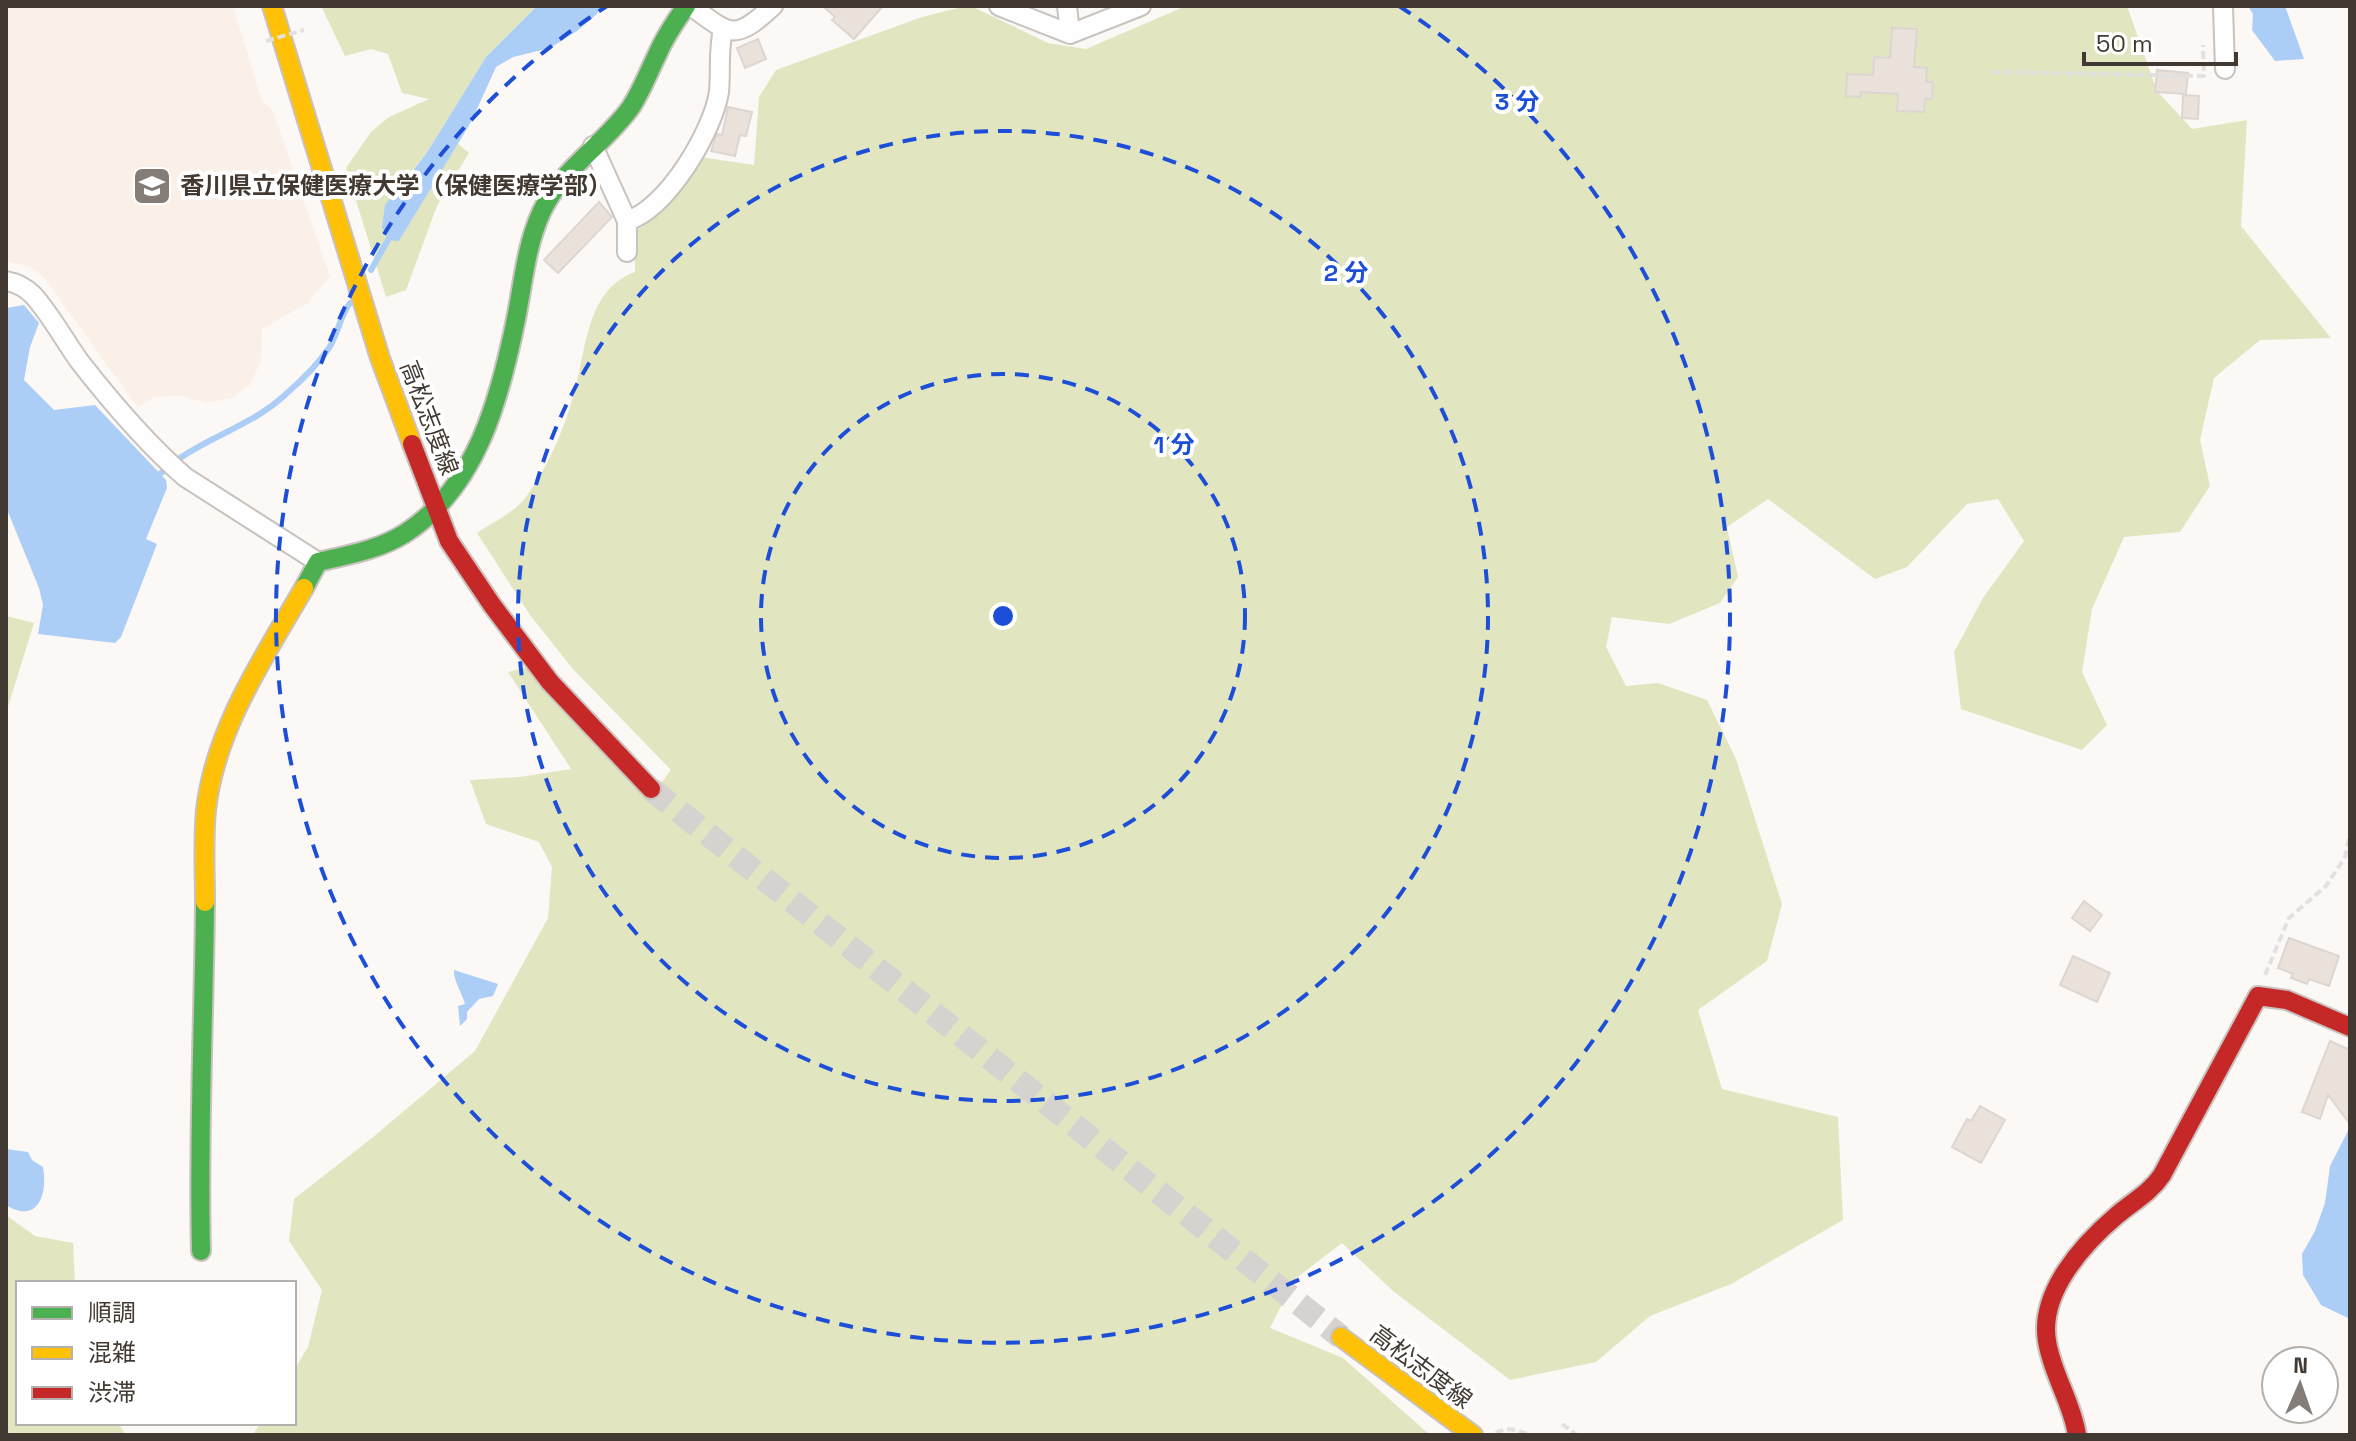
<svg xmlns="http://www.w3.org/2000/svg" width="2356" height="1441" font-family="'Space Grotesk','Noto Sans JP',sans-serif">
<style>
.built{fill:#fbf0e7}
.green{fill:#e2e6c0}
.water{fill:#accef6}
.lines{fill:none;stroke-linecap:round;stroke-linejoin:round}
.stream{stroke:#accef6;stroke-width:6}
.building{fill:#e9e1da;stroke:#dcd6d2;stroke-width:2}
.secondary-tunnel{stroke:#d6d2cf;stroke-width:24;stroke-dasharray:24 12;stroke-linecap:butt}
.street-casing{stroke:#c8c3be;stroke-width:22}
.fast-casing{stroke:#c8c3be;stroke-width:22}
.slow-casing{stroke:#c8c3be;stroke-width:22}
.jam-casing{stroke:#c8c3be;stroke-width:22}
.path{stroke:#e2e1e1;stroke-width:4;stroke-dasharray:8 4;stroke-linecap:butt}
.street{stroke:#fefefe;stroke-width:18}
.fast{stroke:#4caf50;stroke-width:18}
.slow{stroke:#ffc107;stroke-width:18}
.jam{stroke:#c62828;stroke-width:18}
.path-bridge{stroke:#e2e1e1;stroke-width:4;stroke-dasharray:8 4;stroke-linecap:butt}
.ring{fill:none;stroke:#1d4ed8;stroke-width:4;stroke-dasharray:14 10}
.labels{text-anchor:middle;stroke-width:8;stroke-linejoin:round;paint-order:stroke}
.poi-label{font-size:24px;font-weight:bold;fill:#423a32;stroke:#fff;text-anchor:start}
.street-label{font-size:24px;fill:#423a32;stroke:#fff}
.centre{fill:#1d4ed8;stroke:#fff;stroke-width:4}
.ring-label{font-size:24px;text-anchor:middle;font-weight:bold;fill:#1d4ed8;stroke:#fff;stroke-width:8;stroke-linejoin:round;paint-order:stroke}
</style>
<rect width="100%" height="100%" fill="#fbf8f6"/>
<!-- built -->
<path class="built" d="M6 6H233L262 100 273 111 330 276 308 303 262 329 261 361 250 385 232 398 207 403 181 396 154 397 138 408 46 280 31 267 6 261Z"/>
<!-- green -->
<path class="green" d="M321 6H537L486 57 426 154 396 189 399 241 457 143 469 153 437 206 406 290 386 297 346 168 371 132 389 117 429 99 402 93 388 54 371 49 345 56Z
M966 6H971L1048 43 1086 49 1186 6H2127L2157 91 2192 129 2247 120 2241 226 2331 338 2260 340 2214 378 2200 440 2210 486 2180 532 2124 537 2092 609 2082 672 2107 725 2082 750 1961 709 1954 652 1983 598 2024 541 1998 499 1967 504 1907 567 1875 579 1768 499 1727 527 1738 577 1720 603 1669 624 1612 617 1606 647 1626 686 1658 683 1707 700 1736 759 1782 904 1767 961 1698 1010 1722 1089 1838 1117 1843 1220 1731 1284 1650 1316 1596 1362 1510 1380 1393 1291 1342 1243 1295 1279 1270 1328 1343 1358 1430 1435H252L261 1423H294V1370L308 1347 322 1290 289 1241 294 1199 372 1138 475 1051 548 918 552 867 539 842 486 824 470 780 520 777 571 769 508 672 528 667 651 796 671 770 572 668 530 615 477 533C492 523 515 512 526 497 549 466 567 423 576 385 587 344 588 289 635 272V232C668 208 680 192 700 157L754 165 759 97 776 70 922 17Z
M6 616 34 623 6 713Z
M6 1215 35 1236 73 1243 75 1283H18V1423H118L126 1435H6Z"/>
<!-- water -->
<path class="water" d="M537 6H601L597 14 577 31 550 48 513 57 496 67 471 122 399 241 388 240 382 227 385 205 426 154 486 57Z
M2248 6H2285L2304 59 2275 61 2252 30 2253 14Z
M24 305 39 323 30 347 24 380 54 410 95 405 166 480 167 488 146 539 157 544 121 637 115 643 38 634 43 605 39 588 6 507V308Z
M454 970 498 984 493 996 479 999 467 1012V1019L460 1026 458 1006 465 1004C462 993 453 980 454 970Z
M2350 1127V1319L2321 1305 2303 1275 2302 1254 2315 1231 2325 1203 2330 1166Z
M6 1149 28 1152 32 1160 43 1167C48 1194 38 1225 6 1205Z"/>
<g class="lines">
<!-- stream -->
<path class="stream" d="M371 270 388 240
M160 474C197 439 249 429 286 394 301 381 318 364 329 348 338 334 340 316 350 303"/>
</g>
<!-- building -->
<path class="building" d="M823 6H883L854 39 832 20 835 17Z
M1892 28 1917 29 1914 67 1927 68 1926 82H1933L1932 99H1925L1924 112 1897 111 1898 94 1861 92V97L1846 96 1847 74 1873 75 1874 57 1890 58Z
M758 39 766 59 745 68 737 48Z
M2157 70 2188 73 2186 94 2155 92Z
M2183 95 2199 96 2198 119 2182 118Z
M728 107 752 112 746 136 740 135 735 156 711 151 717 134 722 135Z
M599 202 612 217 558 273 544 260Z
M2084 901 2102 915 2090 931 2072 918Z
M2289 938 2339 956 2329 986 2309 979 2307 984 2291 978 2293 974 2278 968Z
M2073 956 2110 973 2097 1002 2060 985Z
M2330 1041 2350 1050V1124L2328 1095 2320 1119 2302 1112Z
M1980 1106 2005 1120 1981 1163 1952 1147 1967 1119 1971 1121Z"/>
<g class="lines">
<!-- secondary-tunnel -->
<path class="secondary-tunnel" d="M651 789 1341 1337"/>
<!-- street casing -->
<g class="street-casing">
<path id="street" d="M691 6C730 35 734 42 773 6
M999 6 1070 34 1141 6
M1067 6 1070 34
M2223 6 2225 69
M593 146 627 221
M627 252V221C667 209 713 131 719 92 721 71 718 50 723 30
M6 281C17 283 25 287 33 295 51 315 64 340 80 362 112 403 146 443 185 477L318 562"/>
</g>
<!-- fast casing -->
<g class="fast-casing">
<path id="fast" d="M304 588 318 562C348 555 378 550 404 534 477 488 500 398 516 319 523 284 526 246 541 213 561 169 604 145 631 107 642 90 649 71 658 53 665 36 676 21 686 6
M201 1251C198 1135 204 1018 205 902"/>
</g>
<!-- slow casing -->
<g class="slow-casing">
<path id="slow" d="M272 6 380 358 412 444
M205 902C205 872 203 840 206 810 215 729 264 657 304 588
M1341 1337 1473 1435"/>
</g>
<!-- jam casing -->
<g class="jam-casing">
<path id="jam" d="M412 444 449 541 492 605 550 682 651 789
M2077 1435C2072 1402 2052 1374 2047 1341 2039 1293 2082 1245 2116 1216 2132 1202 2150 1193 2162 1175L2258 996 2287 1000 2350 1027"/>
</g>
<!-- path -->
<path class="path" d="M1993 72 2204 76 2203 45
M2265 975 2289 918 2326 886 2345 857 2350 833
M1562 1424 1577 1435
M1496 1433C1507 1426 1517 1430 1529 1435"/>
<!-- street -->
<use href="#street" class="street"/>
<!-- fast -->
<use href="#fast" class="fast"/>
<!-- slow -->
<use href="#slow" class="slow"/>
<!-- jam -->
<use href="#jam" class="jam"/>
<!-- path-bridge -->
<path class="path-bridge" d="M266 41 304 30"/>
</g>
<!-- distance rings -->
<g class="ring">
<circle cx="1003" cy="616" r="242"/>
<circle cx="1003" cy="616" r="485"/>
<path d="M1399 6A727 727 0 1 1 607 6"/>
</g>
<!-- icons -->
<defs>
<g id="university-square" transform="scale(2)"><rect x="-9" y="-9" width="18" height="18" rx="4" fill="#837c77" stroke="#fff"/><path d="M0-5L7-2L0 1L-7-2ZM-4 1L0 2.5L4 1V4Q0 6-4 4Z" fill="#fff"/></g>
</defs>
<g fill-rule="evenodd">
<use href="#university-square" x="152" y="186"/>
</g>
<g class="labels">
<!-- poi labels -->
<g class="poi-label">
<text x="180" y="194">香川県立保健医療大学（保健医療学部）</text>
</g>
<!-- street labels -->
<g class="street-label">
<text transform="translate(429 418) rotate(69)" y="8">高松志度線</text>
<text transform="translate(1421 1367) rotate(37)" y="8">高松志度線</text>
</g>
</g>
<circle cx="1003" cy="616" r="12" class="centre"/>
<g class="ring-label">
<text x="1517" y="110">3 分</text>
<text x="1346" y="281">2 分</text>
<text x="1174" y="453">1 分</text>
</g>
<!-- border -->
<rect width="2356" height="1441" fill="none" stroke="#423a32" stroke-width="16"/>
<!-- legend -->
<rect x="16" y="1281" width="280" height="144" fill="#ffffff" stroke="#b3b0ad" stroke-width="2"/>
<rect x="32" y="1307" width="40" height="12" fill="#4caf50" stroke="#b3b0ad" stroke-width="2"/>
<text x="88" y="1321" font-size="24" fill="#423a32">順調</text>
<rect x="32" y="1347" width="40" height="12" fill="#ffc107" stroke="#b3b0ad" stroke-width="2"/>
<text x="88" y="1361" font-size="24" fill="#423a32">混雑</text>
<rect x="32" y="1387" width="40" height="12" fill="#c62828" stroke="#b3b0ad" stroke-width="2"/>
<text x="88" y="1401" font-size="24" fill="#423a32">渋滞</text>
<!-- north arrow -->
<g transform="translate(2300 1385) rotate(2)"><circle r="38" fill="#ffffff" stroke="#b3b0ad" stroke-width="2"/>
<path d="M0-6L14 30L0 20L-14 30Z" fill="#837c77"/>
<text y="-12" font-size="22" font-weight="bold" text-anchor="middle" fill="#423a32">N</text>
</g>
<!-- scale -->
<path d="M2084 52v12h152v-12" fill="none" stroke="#423a32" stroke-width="4"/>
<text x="2096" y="52" font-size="24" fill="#423a32" stroke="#ffffff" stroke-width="6" paint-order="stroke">50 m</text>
</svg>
